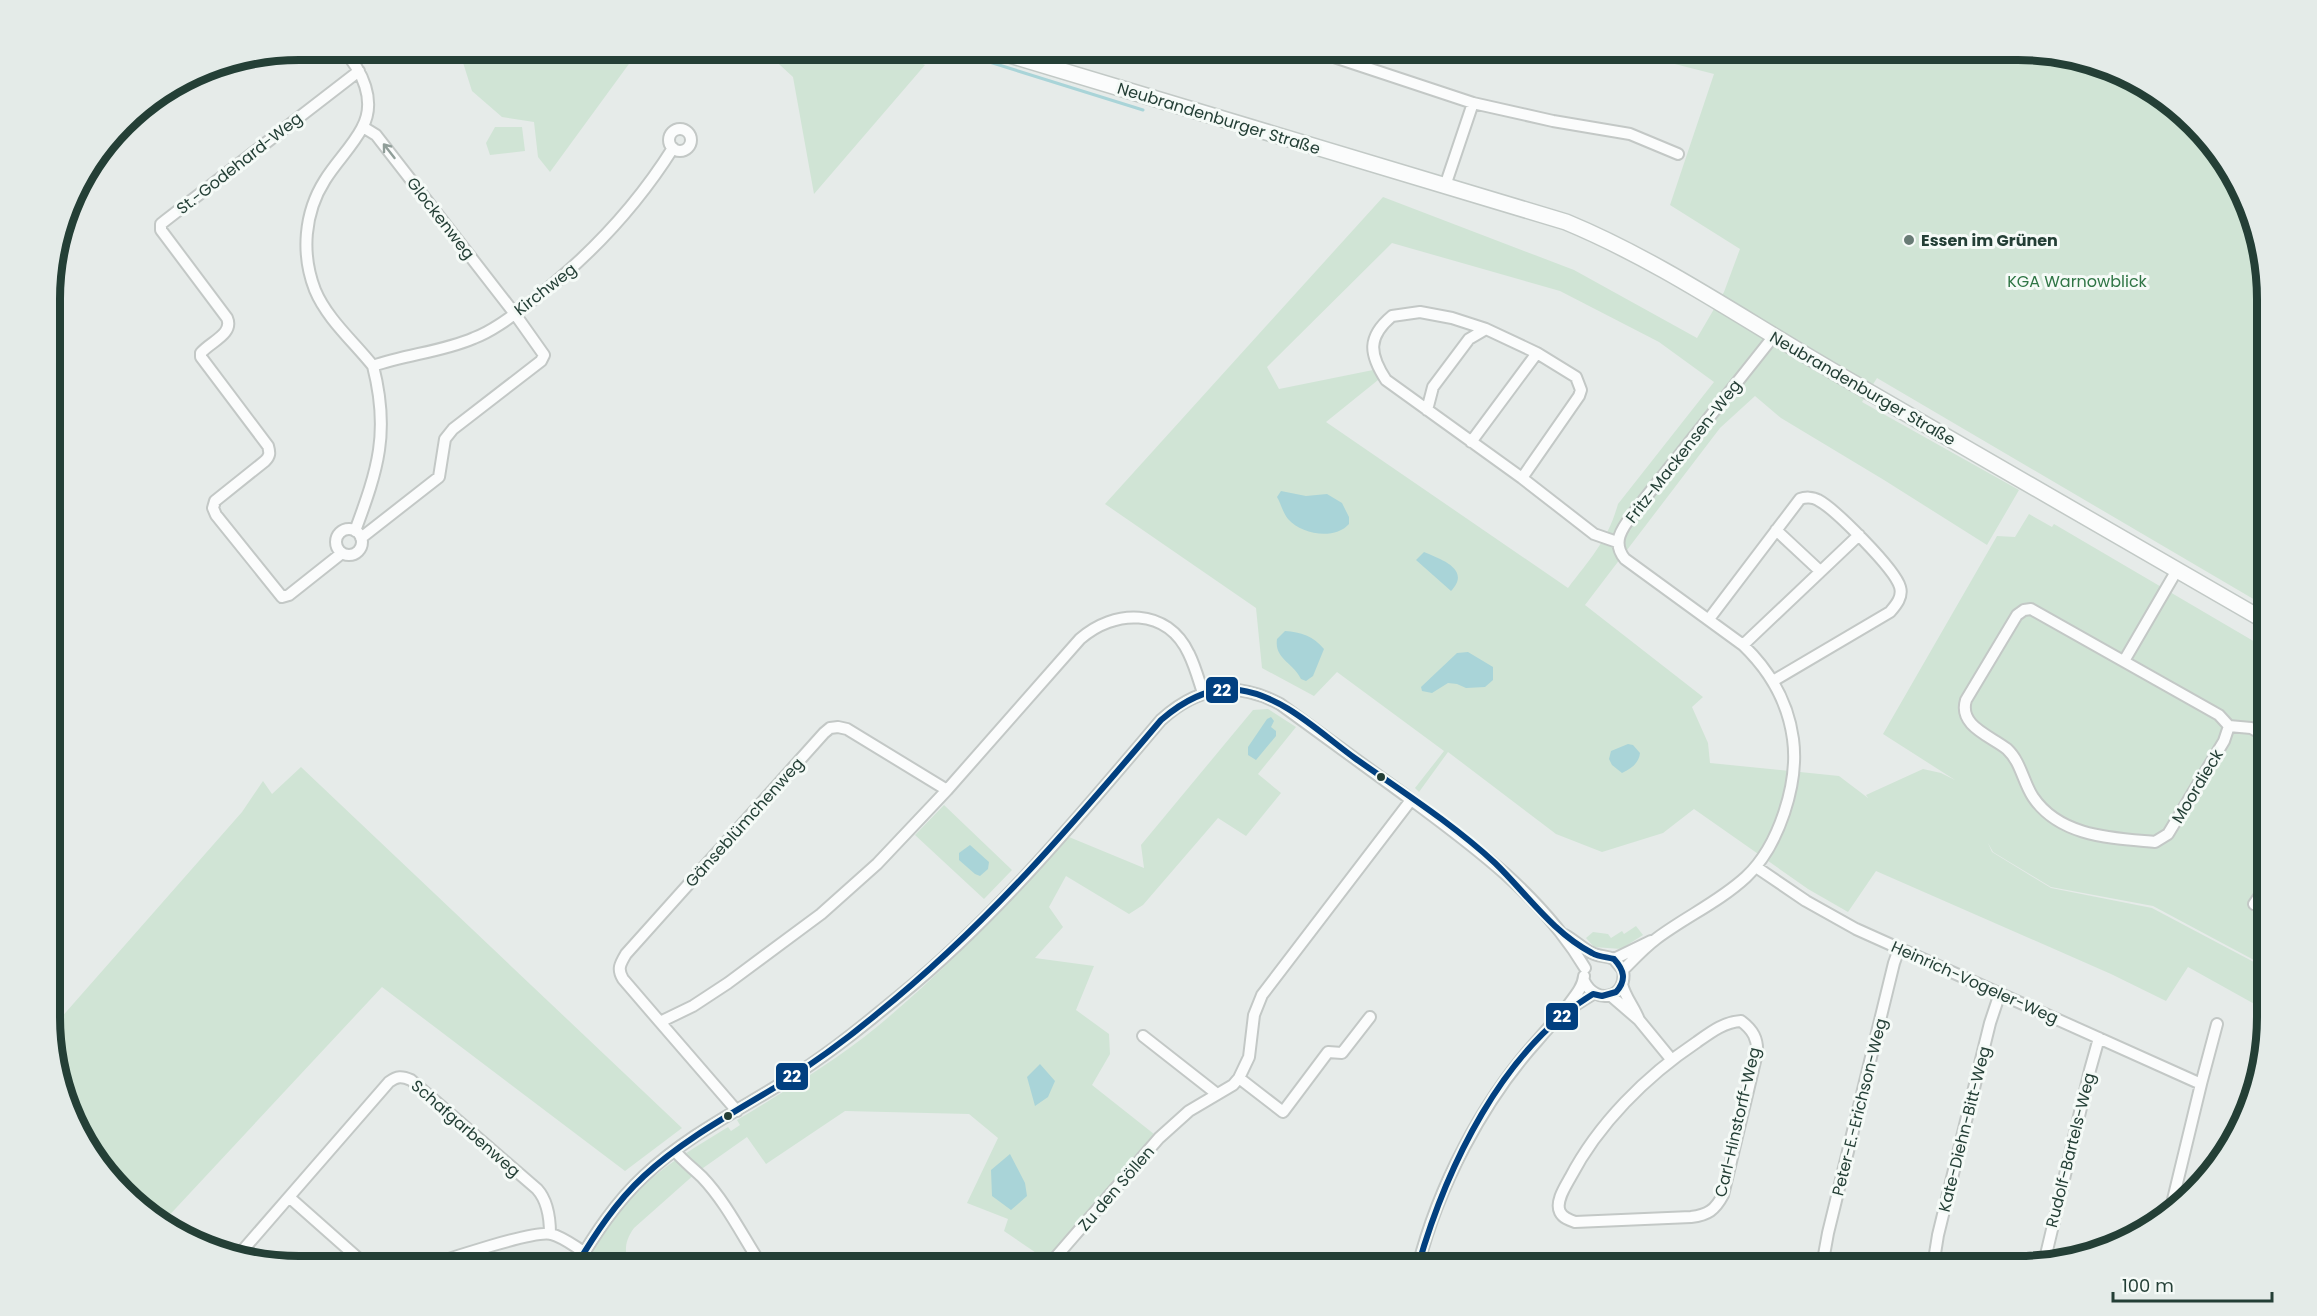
<svg xmlns="http://www.w3.org/2000/svg" width="2317" height="1316" font-family="Poppins,sans-serif">
<style>
.green{fill:#d0e4d5;fill-rule:evenodd}
.water{fill:#a9d4d8}
.lines{fill:none;stroke-linecap:round;stroke-linejoin:round}
.stream{stroke:#a9d4d8;stroke-width:3}
.street-casing{stroke:#c3c8c6;stroke-width:14}
.secondary-casing{stroke:#c2c9c6;stroke-width:18}
.street{stroke:#fbfcfc;stroke-width:10}
.secondary{stroke:#fbfcfc;stroke-width:15}
.bus-1-casing{stroke:#f5faf7;stroke-width:10}
.bus-1{stroke:#024080;stroke-width:6}
.oneway{stroke:#909e99}
.poi-dot{fill:#687b75;stroke:#f5faf7;stroke-width:2}
.bus-dot{fill:#243f36;stroke:#f5faf7;stroke-width:2}
.labels{text-anchor:middle;stroke-width:6;stroke-linejoin:round;paint-order:stroke}
.street-label{font-size:16px;fill:#243f36;stroke:#f5faf7}
.poi-label{font-size:16px;font-weight:bold;fill:#243f36;stroke:#f5faf7;text-anchor:start}
.park-label{font-size:16px;fill:#2f7545;stroke:#f5faf7}
.rim{fill:none;stroke:#243f36;stroke-width:8}
.line-badge{stroke:#f5faf7;stroke-width:2}
.badge-label{font-size:16px;text-anchor:middle;font-weight:bold;fill:#fff}
</style>
<rect width="100%" height="100%" fill="#e6ebe9"/>
<!-- green -->
<path class="green" d="M459 50H651L634 57 550 172 538 157 534 122 502 117 472 91Z
M754 50H890L925 65 814 194 793 77 768 54Z
M1620 50H2018L2083 58 2142 83 2226 161 2254 219 2267 283V607L1877 378 1862 402 2019 490 1987 545 1884 480 1781 418 1755 396 1720 428 1585 605 1703 697 1692 707 1708 743 1710 763 1839 776 1868 798 1866 795 1923 769 1941 773 1955 780 1883 734 1997 536 2015 537 2029 514 2052 527 2054 524 2267 649V967L2153 906 2051 887 1993 852 1988 843 1992 852 2051 888 2152 908 2267 969V1011L2188 967 2166 1001 2111 974 1876 871 1848 912 1808 889 1694 809 1663 833 1602 852 1556 834 1448 752 1419 792 1415 788 1444 751 1337 672 1314 696 1262 668 1256 608 1105 504 1383 197 1574 270 1697 338 1724 292 1740 249 1670 205 1714 74ZM1392 243 1560 291 1659 342 1714 382 1618 504C1608 540 1590 559 1568 588L1326 422 1383 376 1378 369 1279 389 1267 367Z
M495 127H522L525 151 490 155 486 143Z
M1268 709 1296 727 1258 774 1281 793 1246 836 1218 818 1143 905 1129 914 1066 876 1049 907 1063 927 1035 958 1094 966 1076 1010 1109 1034 1110 1054 1092 1085 1159 1138 1051 1263 1004 1231 1008 1219 967 1203 998 1138 969 1114 845 1111 766 1164 747 1137 696 1173 634 1228C624 1242 625 1250 628 1266H582C601 1238 619 1209 644 1185 669 1162 699 1145 728 1127L731 1131 740 1125 737 1120C785 1091 834 1062 878 1026 947 969 1008 903 1069 837L1144 868 1141 845 1253 710Z
M301 767 682 1128 625 1171 382 987 163 1222 91 1155 52 1049V1028L242 812 263 781 272 794Z
M944 805 1012 870 984 899 915 835Z
M1636 926 1643 935 1621 949 1594 947 1586 938 1593 932 1608 934 1611 938 1622 931 1624 934Z"/>
<!-- water -->
<path class="water" d="M1281 491 1306 496 1327 494 1342 503 1349 517V524C1335 540 1302 535 1288 519 1283 513 1281 504 1277 497Z
M1424 552C1440 559 1472 569 1451 591L1416 560Z
M1285 631C1301 632 1313 636 1324 649L1313 676 1306 681 1301 679C1294 663 1274 659 1277 639Z
M1468 652 1493 667V680L1485 687 1466 688 1457 684 1448 683 1432 693 1422 691 1421 687 1457 653Z
M1271 717 1274 721 1271 727 1276 731V736L1256 760 1248 755V747L1267 719Z
M1628 744 1633 745 1640 753C1639 763 1631 769 1622 773L1612 765 1609 759 1611 751Z
M970 845 989 862 988 869 980 876 975 874 959 860V853Z
M1040 1064 1055 1081 1048 1097 1035 1106 1027 1077Z
M1010 1154 1025 1183 1027 1196 1011 1210 992 1196 991 1170Z"/>
<g class="lines">
<!-- stream -->
<path class="stream" d="M951 50 1143 110"/>
<!-- street casing -->
<g class="street-casing">
<path id="street" d="M343 50C362 70 377 101 362 128 352 147 336 162 325 180 304 213 301 254 315 290 327 319 354 342 373 366
M1313 50 1473 103 1553 121 1630 134 1678 154
M669 140a11 11 0 1 1 22 0a11 11 0 1 1-22 0Z
M1445 186 1473 103
M1427 410 1433 387 1469 339 1486 329
M1471 442 1537 353
M1522 478 1579 396 1581 390 1576 377 1537 353 1486 329 1452 318 1420 312 1392 316C1367 337 1369 354 1386 380L1522 478 1594 534 1617 542
M336 542a13 13 0 1 1 26 0a13 13 0 1 1-26 0Z
M1776 530 1820 571
M355 531C378 469 390 432 373 366 407 354 442 352 474 338 493 331 512 316 528 304 586 260 634 210 673 148
M361 538 439 477 445 439 453 429 541 361 544 355 515 314 376 135 363 127
M342 553 289 595 282 597 216 515 213 508 215 501 265 461C270 456 270 453 268 446L201 357V353C210 342 234 334 227 318L161 230V224L166 220 359 71
M2031 609 2219 715 2229 726 2224 741 2168 834 2155 842C2112 838 2060 837 2033 797 2023 782 2021 762 2007 749 1991 736 1958 726 1966 700L2017 615 2024 610Z
M1709 619 1800 499C1805 497 1813 497 1818 500 1835 509 1895 569 1900 587 1903 597 1896 605 1890 612L1773 681
M1743 645 1859 535
M2124 661 2177 570
M2229 726 2251 728 2267 737
M838 727 847 729 947 790 877 864 821 914 728 983 693 1006 660 1022 623 979C617 969 620 964 626 954L824 733 830 728Z
M947 790 1080 639C1114 609 1167 607 1189 654 1195 666 1199 681 1203 693
M1756 867 1806 901 1856 929 2201 1084 2170 1212
M2254 904 2267 885
M1565 935C1574 940 1581 947 1590 952 1598 957 1605 955 1614 959L1623 970C1628 998 1596 1006 1584 981
M1614 959 1651 941
M1623 970C1633 960 1644 948 1656 939 1685 917 1719 902 1746 877 1779 846 1799 783 1793 739 1788 702 1769 670 1743 645L1625 559C1609 540 1626 524 1638 507L1773 337
M1622 984C1625 997 1634 1007 1639 1020
M1610 995 1639 1020 1671 1059
M1562 1014C1569 1002 1583 990 1584 976
M1741 1021C1753 1030 1758 1039 1757 1053L1723 1195C1715 1210 1708 1215 1691 1217L1575 1222C1569 1220 1563 1218 1560 1212 1555 1202 1565 1187 1570 1178 1598 1124 1646 1076 1697 1042 1711 1032 1724 1022 1741 1021Z
M660 1022 737 1111
M1143 1036 1217 1094
M1239 1078 1283 1112 1328 1052 1342 1053 1370 1017
M2201 1084 2217 1024
M675 1151C683 1161 693 1168 702 1177 726 1202 743 1237 762 1266
M236 1258 289 1197
M2044 1263 2090 1070 2099 1038
M365 1266 359 1259 289 1197 389 1082C397 1076 402 1076 411 1080L537 1189C548 1201 550 1218 550 1234
M428 1266C448 1259 534 1230 551 1234 563 1237 574 1246 584 1252
M576 1266C595 1234 616 1202 644 1176 688 1134 747 1106 798 1073 835 1049 869 1021 903 993 998 915 1082 813 1161 720 1197 687 1236 680 1280 704 1320 733 1361 763 1402 793 1470 843 1541 894 1585 968
M1048 1266 1159 1138 1189 1111 1233 1085 1239 1078 1249 1057 1254 1015 1262 995 1411 800
M1418 1266C1438 1187 1482 1102 1537 1041 1545 1032 1553 1021 1563 1014 1572 1007 1583 1000 1593 994
M1822 1266 1828 1233 1894 963 1899 949
M1933 1266 1938 1235 1990 1023 2000 993"/>
</g>
<!-- secondary casing -->
<g class="secondary-casing">
<path id="secondary" d="M993 50 1566 222C1660 261 1743 319 1831 370 1976 454 2122 537 2267 622"/>
</g>
<!-- street -->
<use href="#street" class="street"/>
<!-- secondary -->
<use href="#secondary" class="secondary"/>
<!-- bus-1 casing -->
<g class="bus-1-casing">
<path id="bus-1" d="M576 1266C595 1234 616 1202 644 1176 684 1139 733 1113 779 1085 814 1063 847 1039 878 1013 985 927 1073 824 1161 720 1183 701 1209 686 1239 690 1284 696 1321 734 1356 759 1403 792 1453 824 1495 863 1526 893 1553 933 1592 953 1599 957 1607 957 1614 959 1624 970 1627 980 1616 992L1602 996 1593 994C1502 1049 1446 1168 1418 1266"/>
</g>
<!-- bus-1 -->
<use href="#bus-1" class="bus-1"/>
</g>
<!-- one-way arrows -->
<defs><path id="oneway-shaft" d="M-6 0H5M1.5-3L5.5 0L1.5 3" fill="none" stroke-width="1.6" stroke-linecap="round" stroke-linejoin="round" transform="scale(1.5)"/></defs>
<use class="oneway" href="#oneway-shaft" transform="translate(389 151) rotate(-128)"/>
<!-- markers -->
<circle class="poi-dot" cx="1909" cy="240" r="6"/>
<g class="bus-dot">
<circle cx="1381" cy="777" r="5"/>
<circle cx="728" cy="1116" r="5"/>
</g>
<g class="labels">
<!-- street labels -->
<g class="street-label">
<text transform="translate(1219 118) rotate(17)" y="6">Neubrandenburger Straße</text>
<text transform="translate(239 163) rotate(-38)" y="6">St.-Godehard-Weg</text>
<text transform="translate(441 218) rotate(52)" y="6">Glockenweg</text>
<text transform="translate(545 289) rotate(-38)" y="6">Kirchweg</text>
<text transform="translate(1863 388) rotate(30)" y="6">Neubrandenburger Straße</text>
<text transform="translate(1683 451) rotate(-52)" y="6">Fritz-Mackensen-Weg</text>
<text transform="translate(2197 786) rotate(-59)" y="6">Moordieck</text>
<text transform="translate(744 822) rotate(-48)" y="6">Gänseblümchenweg</text>
<text transform="translate(1975 982) rotate(24)" y="6">Heinrich-Vogeler-Weg</text>
<text transform="translate(1859 1107) rotate(-76)" y="6">Peter-E.-Erichson-Weg</text>
<text transform="translate(1737 1122) rotate(-77)" y="6">Carl-Hinstorff-Weg</text>
<text transform="translate(466 1128) rotate(41)" y="6">Schafgarbenweg</text>
<text transform="translate(1964 1129) rotate(-76)" y="6">Kate-Diehn-Bitt-Weg</text>
<text transform="translate(2070 1150) rotate(-76)" y="6">Rudolf-Bartels-Weg</text>
<text transform="translate(1116 1188) rotate(-49)" y="6">Zu den Söllen</text>
</g>
<!-- poi labels -->
<g class="poi-label">
<text x="1921" y="246">Essen im Grünen</text>
</g>
<!-- park labels -->
<g class="park-label">
<text x="2077" y="287">KGA Warnowblick</text>
</g>
</g>
<!-- crop -->
<path d="M0 0H2317V1316H0ZM299 60H2018A239 239 0 0 1 2257 299V1017A239 239 0 0 1 2018 1256H299A239 239 0 0 1 60 1017V299A239 239 0 0 1 299 60Z" fill="#e4ebe8" fill-rule="evenodd"/>
<path class="rim" d="M299 60H2018A239 239 0 0 1 2257 299V1017A239 239 0 0 1 2018 1256H299A239 239 0 0 1 60 1017V299A239 239 0 0 1 299 60Z"/>
<g class="line-badge">
<rect x="1205" y="676" width="34" height="28" rx="6" fill="#024080"/>
<rect x="1545" y="1002" width="34" height="29" rx="6" fill="#024080"/>
<rect x="775" y="1062" width="34" height="29" rx="6" fill="#024080"/>
</g>
<g class="badge-label">
<text x="1222" y="696">22</text>
<text x="1562" y="1022">22</text>
<text x="792" y="1082">22</text>
</g>
<!-- scale -->
<path d="M2113 1292v9h159v-9" fill="none" stroke="#243f36" stroke-width="3"/>
<text x="2122" y="1292" font-size="18" fill="#243f36" stroke="#f5faf7" stroke-width="4.5" paint-order="stroke">100 m</text>
</svg>
